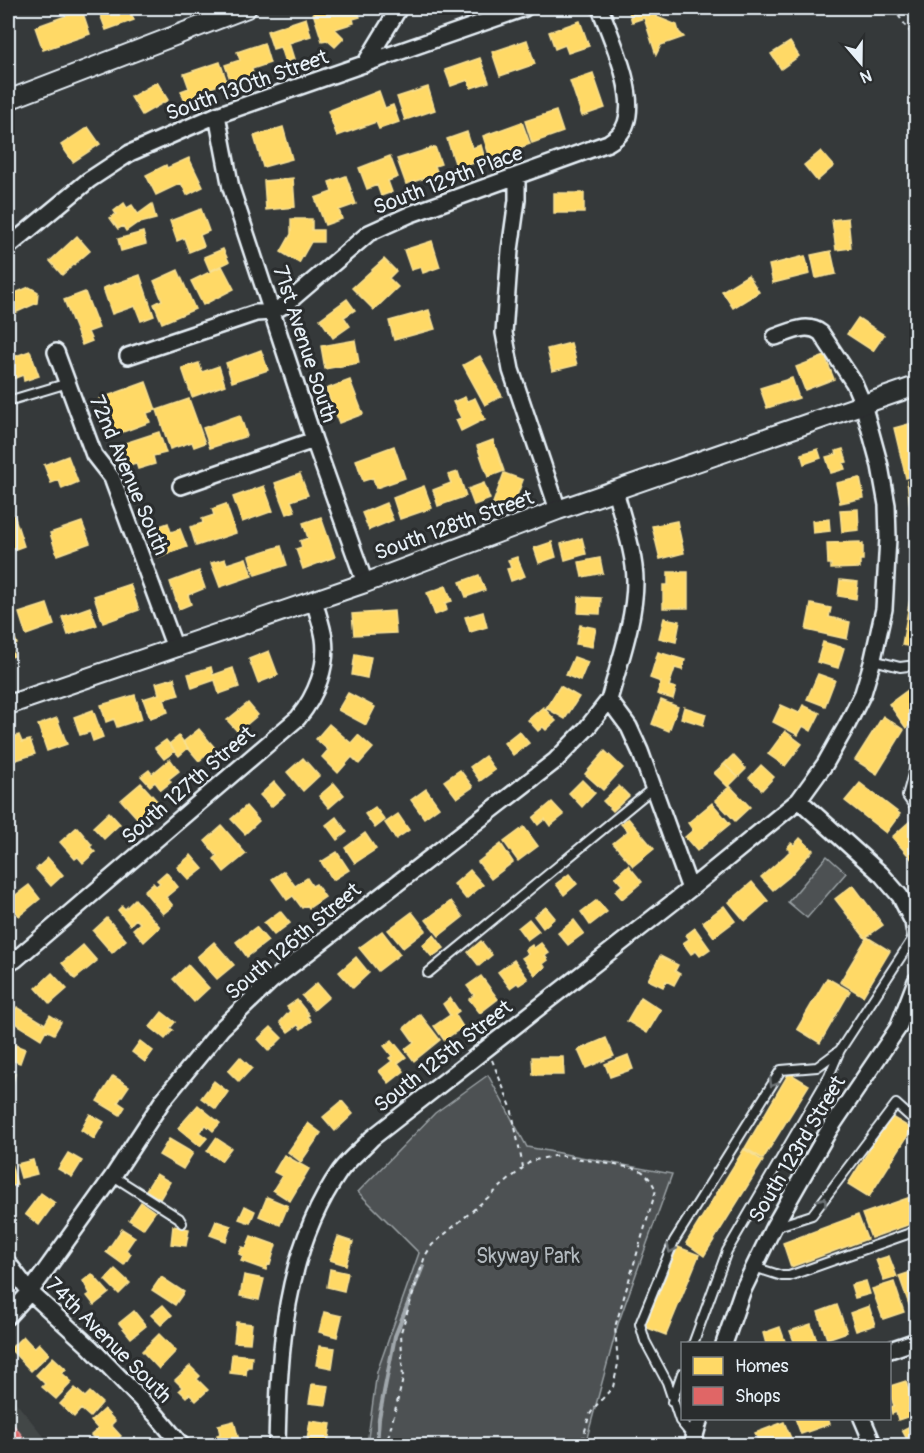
<svg xmlns="http://www.w3.org/2000/svg" width="924" height="1453" font-family="Pangolin,sans-serif">
<style>
.built{fill:#424647}
.green{fill:#4d5152;stroke:#9aa1a5;stroke-width:1.5}
.homes{fill:#ffd966;stroke:#f8e092;stroke-width:1.5}
.shops{fill:#e06666;stroke:#e29092;stroke-width:1.5}
.lines{fill:none;stroke-linecap:round;stroke-linejoin:round}
.stream{stroke:#a0a7ac;stroke-width:4}
.service-casing{stroke:#e8f1f8;stroke-width:12}
.minor-casing{stroke:#e8f1f8;stroke-width:20}
.tertiary-casing{stroke:#e8f1f8;stroke-width:22}
.path{stroke:#e8f1f8;stroke-width:2;stroke-dasharray:4.5 4.5;stroke-linecap:butt}
.service{stroke:#2a2d2e;stroke-width:8}
.minor{stroke:#2a2d2e;stroke-width:15}
.tertiary{stroke:#2a2d2e;stroke-width:18}
.oneway{stroke:#6c7275}
.labels{text-anchor:middle;stroke-width:6;stroke-linejoin:round;paint-order:stroke}
.street-label{font-size:21px;fill:#e8f1f8;stroke:#2a2d2e}
.park-label{font-size:21px;fill:#b2b9be;stroke:#2a2d2e}
</style>
<rect width="100%" height="100%" fill="#35393a"/>
<filter id="ink" filterUnits="userSpaceOnUse"><feTurbulence type="fractalNoise" baseFrequency=".0167" numOctaves="2"/><feDisplacementMap in="SourceGraphic" scale="12" xChannelSelector="R" yChannelSelector="G"/><feConvolveMatrix kernelMatrix="1 2 1 2 8 2 1 2 1" color-interpolation-filters="sRGB"/></filter>
<g filter="url(#ink)">
<!-- built -->
<path class="built" d="M8 1393 46 1439 37 1445H8Z"/>
<!-- green -->
<path class="green" d="M827 856 846 873 807 918 788 902Z
M488 1075 527 1147 672 1174 618 1324 585 1445H367L377 1372 419 1253 358 1192 435 1113Z"/>
<!-- homes -->
<path class="homes" d="M102 8H129L134 20 106 30 98 9Z
M328 8H333L335 15 357 8 360 17 353 19 354 23 335 29 344 38 335 47 327 40 322 41 313 13Z
M628 8H651L658 14 657 17 677 25 679 32 684 37 661 45 656 55 644 18 632 22Z
M82 10 90 34 43 50 35 27Z
M306 18 311 36 289 43 294 59 285 62 280 47 273 49 267 31Z
M580 21 589 46 568 53 565 45 555 49 549 32Z
M527 40 535 64 500 76 492 52Z
M790 42 799 56 781 69 771 54Z
M264 43 270 63 252 69 253 74 231 82 225 65 240 60 237 52Z
M480 58 489 82 471 88 468 80 451 86 445 70Z
M220 62 227 82 196 93 198 101 186 105 181 91 189 88 184 74Z
M593 73 605 108 582 116 570 81Z
M157 82 168 100 142 115 131 97Z
M428 87 435 110 405 120 397 97Z
M379 91 385 108 393 105 399 122 379 129 376 122 337 136 328 111Z
M556 111 563 132 532 143 525 121Z
M522 122 530 144 490 158 483 136Z
M88 127 100 144 73 162 61 145Z
M283 127 292 159 263 167 254 136Z
M467 132 472 148 481 145 485 159 457 169 447 139Z
M435 147 441 164 435 166 438 174 406 184 397 159Z
M821 151 834 166 817 181 804 165Z
M390 156 398 177 388 181 392 192 381 196 377 185 367 189 359 168Z
M189 158 203 187 187 195 181 183 156 195 146 175 166 165 167 168Z
M346 176 356 204 339 210 342 219 325 225 315 198 332 192 329 182Z
M293 178 295 207 266 210 264 181Z
M554 193H584V213H554Z
M124 203 127 208 132 205 138 214 152 204 156 219 136 224 126 231 123 226 118 229 110 218 116 214 114 211Z
M201 209 209 231 200 235 204 246 189 252 184 238 177 241 170 221Z
M848 218 851 248 836 250 832 220Z
M291 219H312V230H323V242H311L299 263 281 252 291 234Z
M143 232 146 244 121 251 118 239Z
M77 236 90 251 62 275 50 261Z
M432 241 440 267 423 273 421 267 411 270 404 250Z
M223 249 229 262 210 271 204 257Z
M831 251 836 274 816 278 811 255Z
M805 256 810 274 773 283 769 265Z
M384 259 396 271 389 278 398 287 374 310 352 288Z
M222 266 234 289 203 305 191 281Z
M178 270 195 309 162 323 154 304 162 300 154 281Z
M140 275 154 316 141 321 135 306 112 314 103 288Z
M748 275 759 292 733 308 722 291Z
M29 287 38 292 37 303 8 316V296Z
M85 292 99 328 88 332 92 341 82 345 64 300Z
M347 299 355 310 344 317 350 326 333 338 320 319Z
M429 310 435 329 394 340 389 321Z
M858 318 884 335 873 351 847 334Z
M355 340 359 363 325 369 321 346Z
M571 343 577 365 552 371 547 349Z
M261 350 268 370 232 382 226 363Z
M30 351 39 376 24 381 23 375 8 381V368L13 366 10 358Z
M480 356 502 396 485 405 463 365Z
M825 356 834 379 805 390 796 367Z
M199 363 202 372 219 366 225 385 192 397 182 368Z
M792 378 799 398 767 408 760 388Z
M350 380 363 414 339 423 326 389Z
M146 382 156 410 147 413 150 422 112 436 99 399Z
M465 397 467 401 475 398 485 419 461 431 456 420 461 418 453 402Z
M189 399 205 443 194 447 192 442 170 449 157 410Z
M240 415 247 436 210 448 203 428Z
M916 422V475L906 478 894 428Z
M159 432 166 453 153 456 155 464 138 469 136 463 126 466 119 445Z
M493 440 504 471 488 477 477 446Z
M394 446 405 478 376 488 373 478 363 481 356 460Z
M818 449 821 458 804 464 801 454Z
M843 449 847 462 843 463 845 469 831 473 826 457 837 454 836 451Z
M68 456 78 482 62 489 59 480 51 483 44 465Z
M458 472 466 496 438 506 433 490 451 483 448 475Z
M504 473 523 480 512 509 493 503Z
M300 474 308 495 291 501 295 511 287 514 275 483Z
M860 478 864 498 840 503 836 483Z
M916 480V534H913L907 481Z
M484 483 490 499 474 505 468 489Z
M264 486 273 511 242 522 233 497Z
M424 486 432 508 400 519 393 498Z
M386 503 393 520 369 530 362 513Z
M226 504 236 533 196 546 190 527 203 523 202 519 214 515 212 509Z
M858 509 859 530 842 532 840 510Z
M14 515 24 546 8 552V518Z
M321 517 335 557 303 569 296 549 302 547 300 541 308 538 303 523Z
M829 519 830 531 813 533 812 521Z
M677 521 684 553 660 559 652 526Z
M82 522 90 543 57 555 50 533Z
M168 523 171 532 180 529 187 547 158 557 149 530Z
M913 537H916V590H911Z
M582 538 586 554 565 560 561 544Z
M552 542 556 557 539 563 534 548Z
M860 542V544H863V560H860V568L831 569V564H828L827 543Z
M281 546 287 565 255 575 249 556Z
M517 557 525 576 511 581 507 569 511 568 508 560Z
M246 558 252 576 220 587 211 563 225 559 227 564Z
M600 558 603 573 582 577 579 562Z
M199 571 205 588 188 595 191 604 179 609 170 582Z
M668 572H688V608H663V585H668Z
M479 575 485 590 466 597 460 582Z
M840 580 858 582 856 599 838 596Z
M130 584 139 610 103 623 94 596Z
M446 586 452 601 445 603 447 610 435 615 427 593Z
M911 593 916 594V648L902 645Z
M579 597 601 598 600 614 578 613Z
M47 604 54 625 26 635 19 613Z
M811 604 831 608 829 617 850 622 847 639 806 630Z
M90 607 97 625 68 635 62 617Z
M394 611 396 633 354 635 352 614Z
M483 612 487 627 470 632 465 617Z
M664 618 680 621 676 642 659 638Z
M580 625 596 628 592 647 576 644Z
M13 633 17 644 10 646 14 656 8 658V635Z
M823 642 844 648 838 668 817 662Z
M269 651 278 675 258 683 249 659Z
M658 652 685 660 682 670 675 668 669 686 676 688 673 699 657 694 661 682 650 678Z
M355 654 371 657 367 678 352 675Z
M574 657 588 662 580 681 566 675Z
M211 667 213 675 233 668 239 687 219 694 215 680 192 688 188 674Z
M818 674 835 680 825 706 807 699Z
M174 678 179 695 164 699 168 712 150 718 143 699 159 694 156 683Z
M916 684V721L906 728 889 704Z
M560 686 579 697 565 719 546 708Z
M348 693 375 707 366 725 338 710Z
M135 695 142 719 117 727 114 719 106 722 101 705Z
M661 700 678 707 669 731 652 724Z
M248 703 258 715 238 732 227 720Z
M781 705 799 713 803 705 820 713 811 731 803 726 798 735 773 722Z
M543 707 556 721 546 730 543 727 538 731 528 720Z
M684 707 706 714 703 725 681 718Z
M93 710 103 737 93 741 90 732 80 735 74 717Z
M883 716 904 730 877 774 855 760Z
M57 718 67 744 47 751 38 725Z
M329 724 351 743 358 735 373 748 359 764 352 757 338 773 322 757 328 750 316 739Z
M199 729 215 748 199 761 183 742Z
M519 731 529 743 513 755 504 743Z
M785 731 802 744 785 766 768 754Z
M19 735 22 742 30 740 35 754 10 762 8 755V739Z
M179 736 188 748 179 756 169 744Z
M166 740 175 751 164 759 155 748Z
M605 751 623 768 603 790 585 774Z
M733 755 746 769 738 777 724 764Z
M485 756 495 770 480 781 470 767Z
M303 758 319 776 303 791 287 772Z
M170 759 179 771 169 779 171 782 161 790 155 782 150 786 141 776 149 770 152 774Z
M724 764 738 777 728 787 714 773Z
M761 765 774 777 762 790 749 778Z
M460 770 473 787 457 798 444 781Z
M582 780 595 793 582 807 569 793Z
M274 782 285 795 271 807 260 795Z
M141 783 158 802 138 819 121 800Z
M334 783 344 795 329 808 319 796Z
M860 783 900 814 886 833 845 801Z
M619 786 629 796 613 811 603 801Z
M730 786 750 807 735 821 715 800Z
M426 789 439 807 424 818 411 800Z
M552 802 564 815 550 826 545 819 538 825 533 818Z
M712 803 730 824 697 851 685 837 693 830 688 823Z
M246 806 259 821 245 834 231 819Z
M375 807 385 820 375 828 365 814Z
M109 812 120 824 104 839 93 827Z
M398 814 409 830 396 839 385 823Z
M336 817 347 832 337 840 326 825Z
M628 818 654 849 633 866 613 843 628 831 621 824Z
M910 821 916 829V864L892 837Z
M222 826 246 854 224 872 214 859 217 856 205 841Z
M77 827 92 845 90 847 95 852 83 863 78 857 75 859 60 842Z
M524 827 538 846 518 861 504 842Z
M365 833 376 849 355 863 345 848Z
M800 838 813 850 789 877 773 890 761 877 785 856 790 851 787 848 791 843 794 845Z
M501 844 513 862 491 879 478 862Z
M337 852 349 870 333 880 321 862Z
M191 855 203 869 189 880 177 867Z
M48 858 63 875 51 886 36 869Z
M628 865 642 882 622 899 615 891 622 885 615 877Z
M470 870 483 885 466 899 454 884Z
M284 871 295 886 307 878 312 886 316 884 325 897 309 908 307 905 302 908 293 896 287 900 272 879Z
M166 872 178 887 166 897 173 906 163 914 144 891 153 883 156 886 160 883 157 880Z
M569 874 577 884 564 895 556 884Z
M752 882 768 901 745 921 729 902Z
M29 885 40 899 19 916 8 901Z
M853 885 883 925 865 938 835 899Z
M135 899 160 927 144 942 133 929 140 923 136 919 130 925 118 910 122 906 125 909Z
M597 900 607 912 590 925 581 912Z
M451 901 463 917 439 936 426 920Z
M724 906 735 921 714 937 703 922Z
M546 907 555 918 543 928 534 916Z
M280 911 290 923 274 935 264 923Z
M412 912 426 930 403 948 388 930Z
M107 918 126 940 112 953 93 931Z
M529 919 539 931 527 940 518 928Z
M574 920 584 933 568 945 558 933Z
M256 927 268 941 247 957 236 942Z
M695 928 710 949 700 956 696 951 691 954 683 943 689 939 686 935Z
M382 931 400 954 378 971 359 948Z
M434 935 444 948 432 957 422 945Z
M867 937 890 951 863 996 840 982Z
M481 941 492 955 479 966 468 952Z
M214 942 234 965 217 979 197 957Z
M541 943 549 953 545 956 548 960 543 964 545 967 535 975 522 958 528 954 525 950 532 945 534 948Z
M83 945 97 961 75 979 62 963Z
M660 956 678 965 675 971 680 974 674 985 666 981 663 987 648 980Z
M356 957 369 973 353 988 339 972Z
M514 960 528 979 519 985 517 983 510 988 498 972Z
M188 965 209 988 194 1002 173 979Z
M52 973 67 989 50 1004 36 988Z
M481 976 498 999 480 1013 469 999 474 995 467 986Z
M827 978 850 991 820 1043 797 1029Z
M317 983 329 997 314 1010 302 996Z
M641 997 661 1010 647 1033 627 1021Z
M450 998 459 1011 455 1014 463 1027 444 1040 434 1026 450 1015 443 1004Z
M297 1000 309 1015 307 1016 311 1021 301 1029 298 1025 288 1032 280 1022 290 1011 287 1007Z
M17 1007 45 1024 50 1015 61 1022 54 1034 46 1030 41 1039 9 1019Z
M162 1012 175 1022 170 1028 173 1030 165 1039 150 1027Z
M420 1014 440 1040 414 1061 405 1049 414 1042 404 1028Z
M271 1027 282 1038 269 1051 258 1039Z
M606 1038 614 1056 586 1068 578 1050Z
M392 1040 406 1057 398 1063 404 1071 389 1083 379 1071 392 1061 389 1058 392 1056 384 1046Z
M140 1041 153 1051 145 1062 132 1052Z
M8 1042 25 1049 20 1063 8 1059Z
M628 1055 633 1069 610 1077 605 1064Z
M240 1057 252 1068 239 1082 228 1071Z
M532 1057H563L564 1075H533Z
M8 1073 15 1074 11 1091H8Z
M789 1073 809 1085 763 1159 745 1148Z
M113 1076 129 1086 118 1102 125 1107 120 1115 97 1101Z
M214 1081 228 1092 216 1109 201 1098Z
M342 1101 353 1114 335 1131 323 1117Z
M198 1105 220 1123 213 1131 206 1125 199 1132 207 1138 200 1146 178 1128Z
M90 1114 104 1122 94 1139 81 1130Z
M890 1116 912 1129 869 1197 848 1184Z
M8 1120H13V1139H8Z
M308 1123 321 1133 301 1162 288 1152Z
M216 1138 231 1148 221 1161 207 1151Z
M169 1139 193 1153 183 1169 159 1155Z
M744 1149 763 1161 704 1256 686 1243Z
M68 1153 82 1161 72 1177 58 1169Z
M284 1155 309 1169 290 1201 273 1190 282 1176 274 1172Z
M10 1160 17 1185 8 1187V1161Z
M33 1160 37 1174 21 1178 17 1164Z
M156 1174 170 1182 160 1199 146 1190Z
M41 1193 55 1203 39 1225 25 1214Z
M916 1195V1222L871 1238 862 1214Z
M267 1197 288 1206 280 1225 259 1216Z
M141 1202 155 1212 143 1229 129 1220Z
M245 1206 255 1211 250 1223 239 1219Z
M858 1215 867 1239 791 1267 783 1243Z
M216 1221 231 1226 226 1241 210 1235Z
M173 1226 189 1229 186 1246 171 1244Z
M122 1229 135 1237 126 1250 131 1254 124 1265 106 1252Z
M251 1236 276 1245 270 1265 268 1264 266 1270 241 1261 243 1256 239 1254 242 1247 246 1248Z
M338 1237 353 1242 346 1265 330 1260Z
M678 1247 699 1255 666 1335 645 1327Z
M889 1256 897 1277 884 1281 876 1260Z
M115 1269 130 1283 119 1294 105 1280Z
M330 1269 348 1273 344 1291 327 1287Z
M914 1271 916 1278V1308L911 1310 899 1276Z
M92 1274 109 1293 94 1305 87 1296 90 1294 83 1281Z
M244 1275 264 1279 259 1300 240 1296Z
M161 1277 184 1292 175 1305 152 1290Z
M866 1281 870 1294 855 1298 851 1285Z
M894 1282 904 1312 883 1319 872 1289Z
M163 1305 172 1315 161 1325 151 1315Z
M837 1305 847 1332 827 1339 818 1312Z
M869 1306 875 1325 856 1331 850 1313Z
M134 1311 146 1326 131 1338 119 1323Z
M324 1312 342 1316 337 1337 319 1332Z
M236 1322 252 1324 250 1343 234 1342Z
M811 1324 817 1341 810 1344H795L790 1331Z
M780 1327 786 1344H766L763 1333Z
M159 1334 176 1351 159 1369 142 1351Z
M23 1336 34 1348 39 1343 49 1354 31 1371 10 1349Z
M319 1346 335 1348 332 1368 316 1365Z
M232 1354 252 1356 251 1367H247L246 1375 230 1373Z
M53 1357 66 1369 62 1373 72 1382 56 1399 42 1387 45 1384 36 1375Z
M190 1366 200 1376 197 1379 208 1390 196 1401 189 1394 186 1397 179 1390 182 1387 175 1380Z
M906 1381 916 1414 898 1420 896 1412 892 1414 890 1407 894 1406 890 1394V1386Z
M312 1384 329 1386 326 1405 309 1403Z
M75 1388 85 1397 90 1392 102 1403 90 1417 81 1409 74 1417 60 1404Z
M104 1409 115 1421 111 1425 121 1436 111 1446H101L91 1435 98 1429 91 1421Z
M795 1418H828L830 1424 801 1434Z
M234 1421 240 1444 220 1446 217 1435 220 1434 218 1425Z
M310 1421 331 1424 328 1443 307 1440Z
M784 1422 791 1438 773 1446H760L755 1433Z
M916 1423V1442L915 1440 909 1443 902 1430Z"/>
<!-- shops -->
<path class="shops" d="M8 1418 23 1437 13 1446H8Z"/>
<g class="lines">
<!-- stream -->
<path class="stream" d="M377 1446 379 1418 395 1336 423 1266"/>
<!-- service casing -->
<g class="service-casing">
<path id="service" d="M8 401 68 383
M873 660 900 667 916 665
M916 763 907 796 916 809
M428 973 653 788
M113 1176 179 1218 182 1223
M775 1227 812 1215 896 1104 916 1122
M754 1267 782 1276H789L916 1231
M693 1344 727 1251 829 1076 840 1050 915 935
M672 1402 682 1373
M694 1438 680 1421 667 1382 645 1341 640 1324 674 1241 781 1070 817 1067 840 1050"/>
</g>
<!-- minor casing -->
<g class="minor-casing">
<path id="minor" d="M365 64 399 8
M217 115 231 188 314 440 365 583
M517 176V200L510 250 504 333 511 370 558 510
M8 247 89 180 130 153 217 115 525 8
M56 352 94 455 112 478 175 648
M128 356 256 313 272 312 286 304 369 233 411 214 608 143C616 138 623 133 626 123 637 93 611 38 600 8
M181 486 314 440
M615 490C622 518 635 553 635 581 635 620 619 663 609 700L629 727 640 751 690 889
M799 800 881 874 900 896 913 922 916 939
M8 956 15 960 298 718C316 696 328 666 324 638 322 625 317 612 314 600
M8 1263 30 1292 90 1347 157 1416 182 1446
M8 1316 30 1292 113 1176 163 1100 222 1028 271 981 555 761 587 728 609 700
M724 1344 742 1292 773 1228 829 1130 898 1028 916 981
M890 1350 916 1341
M862 1418 874 1446
M277 1446C279 1351 284 1251 340 1171 349 1159 362 1149 372 1138L690 889 799 800 825 764 848 723 863 693 872 663 884 609 888 538 887 505 880 466 863 404 854 383 821 333C807 322 791 332 775 337
M692 1446 700 1418"/>
</g>
<!-- tertiary casing -->
<g class="tertiary-casing">
<path id="tertiary" d="M8 100 247 8
M8 705 365 583 558 510 916 386"/>
</g>
<!-- path -->
<path class="path" d="M893 8 916 40
M492 1060 511 1107 523 1167
M386 1446 403 1379 401 1332 425 1256 432 1245 531 1161 558 1155 638 1169C647 1174 651 1180 656 1190L615 1327 618 1364 613 1387 594 1408 589 1416 581 1446"/>
<!-- service -->
<use href="#service" class="service"/>
<!-- minor -->
<use href="#minor" class="minor"/>
<!-- tertiary -->
<use href="#tertiary" class="tertiary"/>
</g>
<!-- one-way arrows -->
<defs><path id="oneway-chevron" d="M-2-3.5L2.5 0L-2 3.5" fill="none" stroke-width="1.6" stroke-linecap="round" stroke-linejoin="round" transform="scale(1.5)"/></defs>
<g class="oneway">
<use href="#oneway-chevron" transform="translate(773 1083) rotate(122)"/>
<use href="#oneway-chevron" transform="translate(823 1201) rotate(-53)"/>
<use href="#oneway-chevron" transform="translate(671 1249) rotate(114)"/>
</g>
</g>
<g class="labels">
<!-- street labels -->
<g class="street-label">
<text transform="translate(247 85) rotate(-20)" y="7">South 130th Street</text>
<text transform="translate(448 180) rotate(-21)" y="7">South 129th Place</text>
<text transform="translate(305 344) rotate(72)" y="7">71st Avenue South</text>
<text transform="translate(129 475) rotate(67)" y="7">72nd Avenue South</text>
<text transform="translate(454 525) rotate(-20)" y="7">South 128th Street</text>
<text transform="translate(188 785) rotate(-41)" y="7">South 127th Street</text>
<text transform="translate(293 941) rotate(-40)" y="7">South 126th Street</text>
<text transform="translate(443 1056) rotate(-38)" y="7">South 125th Street</text>
<text transform="translate(797 1149) rotate(-59)" y="7">South 123rd Street</text>
<text transform="translate(109 1340) rotate(45)" y="7">74th Avenue South</text>
</g>
<!-- park labels -->
<g class="park-label">
<text x="528" y="1263">Skyway Park</text>
</g>
</g>
<!-- margin -->
<rect width="924" height="1453" fill="none" stroke="#2a2d2e" stroke-width="30"/>
<rect x="15" y="15" width="894" height="1423" fill="none" stroke="#e8f1f8" stroke-width="2" filter="url(#ink)"/>
<!-- legend -->
<rect x="681" y="1342" width="210" height="78" fill="#2a2d2e" stroke="#767b7f" stroke-width="1.5"/>
<rect x="693" y="1357" width="30" height="18" fill="#ffd966" stroke="#767b7f" stroke-width="1.5"/>
<text x="735" y="1372" font-size="18" fill="#e8f1f8">Homes</text>
<rect x="693" y="1387" width="30" height="18" fill="#e06666" stroke="#767b7f" stroke-width="1.5"/>
<text x="735" y="1402" font-size="18" fill="#e8f1f8">Shops</text>
<!-- north arrow -->
<g transform="translate(861 63) rotate(160)" stroke="#2a2d2e" stroke-width="4.5" paint-order="stroke">
<path d="M0-4.5L10 22L0 15L-10 22Z" fill="#e8f1f8"/>
<text y="-9" font-size="16" font-weight="bold" text-anchor="middle" fill="#e8f1f8">N</text>
</g>
</svg>
